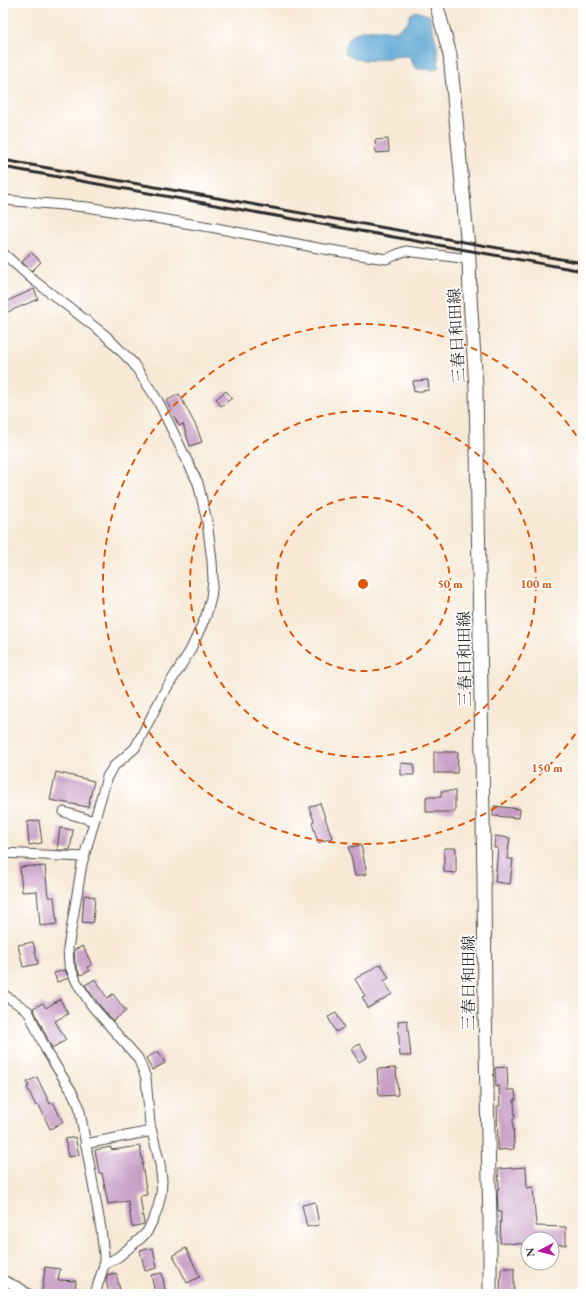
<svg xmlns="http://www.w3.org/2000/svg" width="586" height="1297" font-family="'EB Garamond','Noto Serif JP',serif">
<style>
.water{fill:#5ba5d2;stroke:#43687e}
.building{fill:#c79dc5}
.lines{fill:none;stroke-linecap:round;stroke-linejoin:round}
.minor-casing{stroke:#4a4845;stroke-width:11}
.secondary-casing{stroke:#4a4845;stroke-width:15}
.minor{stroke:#fff;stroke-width:9}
.secondary{stroke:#fff;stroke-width:13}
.rail{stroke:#2b2b2b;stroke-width:3}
.ring{fill:none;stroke:#df570e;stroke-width:2;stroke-dasharray:7 5}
.labels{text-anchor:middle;stroke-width:3.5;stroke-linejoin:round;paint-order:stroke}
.street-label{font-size:16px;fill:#2b2b2b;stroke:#fff}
.centre{fill:#df570e;stroke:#fff;stroke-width:2}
.ring-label{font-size:12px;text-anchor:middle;font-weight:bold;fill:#df570e;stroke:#fff;stroke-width:3.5;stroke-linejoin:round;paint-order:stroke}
</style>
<rect width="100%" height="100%" fill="#fff"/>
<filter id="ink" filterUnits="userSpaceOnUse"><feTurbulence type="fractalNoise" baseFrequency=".025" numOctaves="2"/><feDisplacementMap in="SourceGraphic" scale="8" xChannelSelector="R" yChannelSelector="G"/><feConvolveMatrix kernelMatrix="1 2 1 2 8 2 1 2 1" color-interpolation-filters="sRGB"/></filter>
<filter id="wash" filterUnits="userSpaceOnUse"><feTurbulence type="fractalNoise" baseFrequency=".012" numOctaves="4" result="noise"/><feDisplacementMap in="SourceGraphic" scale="16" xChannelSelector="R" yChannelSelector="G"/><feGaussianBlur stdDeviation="0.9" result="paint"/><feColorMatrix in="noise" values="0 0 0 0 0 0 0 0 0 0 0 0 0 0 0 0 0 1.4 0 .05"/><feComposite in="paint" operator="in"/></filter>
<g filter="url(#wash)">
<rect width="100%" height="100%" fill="#f7e9d6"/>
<!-- water -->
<path class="water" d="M415 11 429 15 437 46 439 67 436 70 418 69 414 66 409 56C388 55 364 68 345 53 346 24 375 30 395 31L407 23 410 15Z"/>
<g id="blocks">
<!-- building -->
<path class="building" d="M388 139 389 152 376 153 375 140Z
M31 252 41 262 32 271 22 262Z
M34 289 38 299 3 314V303Z
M428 380 429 390 414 392 413 381Z
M226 391 232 398 221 406 216 399Z
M179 394 197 428 202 442 190 446 183 424 179 426 166 401Z
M434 752H458L457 773H434Z
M401 763 414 764V775H401Z
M56 772 94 781 88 807 50 800Z
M441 791H455V812H426V797H441Z
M320 803 332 838 318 843 312 822 314 821 309 807Z
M494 806 520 809 519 818 493 816Z
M39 820 42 843 29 845 27 822Z
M60 828 73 830 70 850H57Z
M495 836 510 838 507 859H513L510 884 495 882 498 848H494Z
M361 845 367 874 355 876 349 847Z
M444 848H456V873L444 872Z
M34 866V867L45 866 48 897H54L57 924 40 926 37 891 22 892 20 867Z
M84 895 95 897 93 923 82 922Z
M33 942 38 964 23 967 18 945Z
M83 946 92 965 87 967 90 971 80 975 75 963 74 950Z
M381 964 389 978 384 981 392 994 368 1008 362 997 365 996 355 979Z
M65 970 69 978 57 982 54 973Z
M95 979 107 998 113 994 126 1011 113 1021 101 1007 85 985Z
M60 999 68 1014 55 1021 66 1040 52 1048 33 1008 43 1003 46 1008Z
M336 1013 344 1027 336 1032 328 1017Z
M407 1020 411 1056H400L398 1021Z
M360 1044 367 1057 359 1062 351 1049Z
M158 1051 165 1063 152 1070 146 1058Z
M507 1067 508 1090H515L516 1100H514L515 1118 513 1119 514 1149 498 1150 497 1106H500L499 1086 496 1087 495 1068Z
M396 1068 398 1095 379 1096 377 1069Z
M37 1077 50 1104 53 1102 63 1122 50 1129 39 1105 36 1106 27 1087 29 1086 27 1082Z
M75 1137 79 1155 68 1157 65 1139Z
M140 1146 143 1164H142L147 1195 140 1196 144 1224 132 1227 128 1201 108 1204 102 1173H99L95 1150 111 1147V1150Z
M526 1167 527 1188 533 1187 536 1226 566 1227V1245L552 1244V1239H528V1244L500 1243 501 1211H498L497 1189H499L498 1169Z
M315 1202 319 1225 307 1227 302 1205Z
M153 1248 157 1268 145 1271 140 1250Z
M186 1248 200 1277 187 1283 173 1255Z
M45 1267 60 1269 58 1280 76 1281 75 1294 42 1293Z
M501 1268H514V1294H500Z
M116 1273 121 1294H109L106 1280 107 1275Z
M162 1273 165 1290 155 1292 151 1275Z"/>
</g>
</g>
<g filter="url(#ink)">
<use href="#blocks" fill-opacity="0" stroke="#4a4845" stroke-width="1"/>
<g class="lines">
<!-- minor casing -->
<g class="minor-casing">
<path id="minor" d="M3 200 87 207 216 228 318 248 386 259C393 257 398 253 406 251L469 259
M3 253 32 279 104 334 133 363 158 401 198 483 207 521 212 561 213 579 211 598 206 616 190 651 163 694 135 748 113 767 107 777 82 864 68 948 69 964 77 983 92 1006 138 1058 146 1078 150 1124 160 1164 162 1181 161 1194 158 1207 155 1216 147 1232 140 1239 118 1257 104 1265
M64 812 94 821
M3 853 83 857
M3 994 28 1011 46 1050 72 1092 79 1106 101 1229 104 1255V1265L95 1294
M85 1144 152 1131
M3 1280 20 1288 28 1294"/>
</g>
<!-- secondary casing -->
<g class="secondary-casing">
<path id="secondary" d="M436 3 450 55 458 140 469 259 470 297 476 387 484 880 485 1010 490 1220V1294"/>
</g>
<!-- minor -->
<use href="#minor" class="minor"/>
<!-- secondary -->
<use href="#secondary" class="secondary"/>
<!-- rail -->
<path class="rail" d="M3 160 583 263
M3 167 583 271"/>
</g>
</g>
<!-- distance rings -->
<g class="ring">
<circle cx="363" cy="584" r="87"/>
<circle cx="363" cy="584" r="173"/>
<path d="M582 724A260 260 0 1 1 582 444"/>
</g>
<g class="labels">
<!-- street labels -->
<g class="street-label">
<text transform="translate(456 336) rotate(-93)" y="6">三春日和田線</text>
<text transform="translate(464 659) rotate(-91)" y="6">三春日和田線</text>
<text transform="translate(468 983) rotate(-90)" y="6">三春日和田線</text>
</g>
</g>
<circle cx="363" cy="584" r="6" class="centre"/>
<g class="ring-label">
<text x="450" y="588">50 m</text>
<text x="536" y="588">100 m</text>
<text x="547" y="772">150 m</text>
</g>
<!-- margin -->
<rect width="586" height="1297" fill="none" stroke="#fff" stroke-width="16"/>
<!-- north arrow -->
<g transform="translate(540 1251) rotate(263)"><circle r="19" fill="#ffffff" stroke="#aaaaaa"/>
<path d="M0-3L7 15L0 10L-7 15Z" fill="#b5179e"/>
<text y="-6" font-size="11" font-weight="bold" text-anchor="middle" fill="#2b2b2b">N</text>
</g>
</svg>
